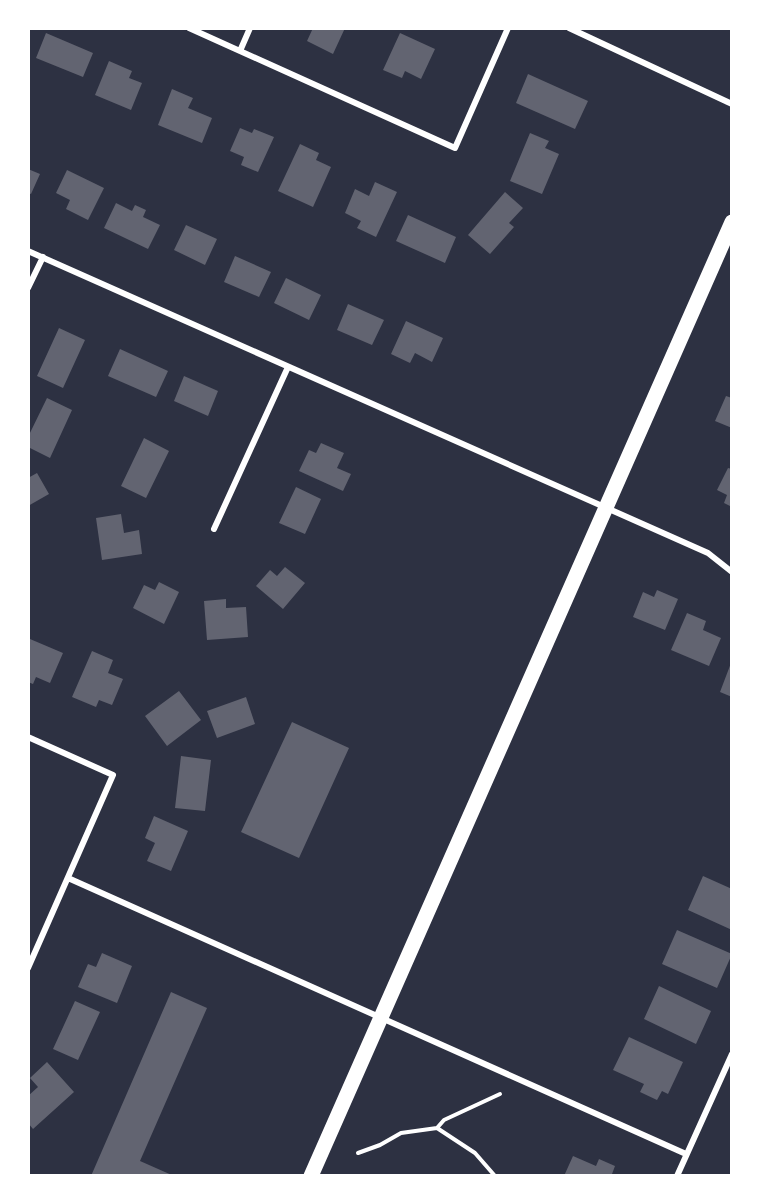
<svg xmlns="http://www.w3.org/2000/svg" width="760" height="1204" font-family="'Alegreya Sans',sans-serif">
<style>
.building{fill:#626471}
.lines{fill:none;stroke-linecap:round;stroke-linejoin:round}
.path{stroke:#fff;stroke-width:4}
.minor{stroke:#fff;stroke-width:6}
.primary{stroke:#fff;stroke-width:15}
</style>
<rect width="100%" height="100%" fill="#2d3142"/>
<!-- building -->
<path class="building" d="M313 28H345L333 54 307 41Z
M46 33 93 53 83 77 36 58Z
M400 33 435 49 421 79 405 71 402 78 383 70Z
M109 61 132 71 129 78 142 83 131 110 95 95Z
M528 74 588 101 575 129 516 103Z
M172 89 193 98 188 108 212 118 202 143 158 125Z
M240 128 252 133 254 129 274 137 258 172 241 165 244 157 230 151Z
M530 133 549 141 545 148 559 154 542 194 510 181Z
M300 144 319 153 316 160 331 167 313 207 278 191Z
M28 169 40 174 31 194 28 193Z
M67 170 104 188 88 220 66 209 70 200 56 193Z
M375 182 397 192 376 237 357 228 361 221 345 213 355 189 369 196Z
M505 192 523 208 509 223 514 227 490 254 468 235Z
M116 203 132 211 135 205 146 210 143 217 160 225 148 249 104 228Z
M408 215 456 237 445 263 396 241Z
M186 225 217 239 205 265 174 250Z
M235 256 271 272 259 297 224 282Z
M286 278 321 295 309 320 274 303Z
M348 304 384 320 372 345 337 330Z
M406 321 443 338 432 362 415 353 410 363 391 354Z
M59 328 85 340 63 388 37 376Z
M120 349 168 371 156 397 108 376Z
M184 376 218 391 208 416 174 401Z
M726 396 732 398V428L715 421Z
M47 398 72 410 50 458 28 447V437Z
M144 438 169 451 146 498 121 486Z
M321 443 344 453 337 468 351 474 343 491 299 471 309 450 316 453Z
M728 468 732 469V507L724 503 727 495 717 490Z
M37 473 49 494 28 506V478Z
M296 487 321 499 305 534 279 523Z
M121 514 124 533 139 530 142 554 102 560 96 518Z
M285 567 305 583 283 609 256 586 270 570 277 576Z
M159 582 179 592 164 624 133 608 144 585 155 590Z
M657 590 678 599 665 630 633 617 643 592 654 597Z
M226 599V608L246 607 248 637 207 640 204 601Z
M687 613 706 621 703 630 721 638 709 666 671 650Z
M30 639 63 653 50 683 36 677 33 684 28 682V643Z
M92 651 113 660 108 673 123 679 112 705 99 700 96 707 72 697Z
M731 663H732V697L720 692Z
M179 691 201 720 167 746 145 716Z
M246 697 255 724 217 738 207 711Z
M292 722 349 748 299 858 241 832Z
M181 756 211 760 205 811 175 808Z
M154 816 188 831 171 871 147 861 155 843 145 838Z
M703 876 732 889V930L688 910Z
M677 930 732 954 717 988 662 964Z
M102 953 132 966 117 1003 78 987 88 964 96 967Z
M659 986 711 1011 696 1044 644 1019Z
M171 992 207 1008 140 1161 174 1176H91Z
M75 1001 100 1012 78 1060 53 1049Z
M629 1037 683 1062 668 1094 662 1091 657 1100 640 1092 644 1084 613 1070Z
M47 1062 74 1092 33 1129 28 1123V1096L38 1087 30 1078Z
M573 1156 596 1166 599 1159 615 1166 612 1174 615 1176H564Z"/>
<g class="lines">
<!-- path -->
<path class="path" d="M437 1128 475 1153 495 1176
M358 1153 380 1145 401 1133 437 1128 444 1120 500 1094"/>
<!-- minor -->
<path class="minor" d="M189 28 455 148 508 28
M569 28 732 104
M240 51 250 28
M28 251 708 553 732 572
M28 288 43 257
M214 529 288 367
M28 737 113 775 28 968
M68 878 686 1154
M677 1176 732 1054"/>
<!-- primary -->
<path class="primary" d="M311 1176 732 222"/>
</g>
<!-- border -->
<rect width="760" height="1204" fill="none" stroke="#ffffff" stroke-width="60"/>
</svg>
